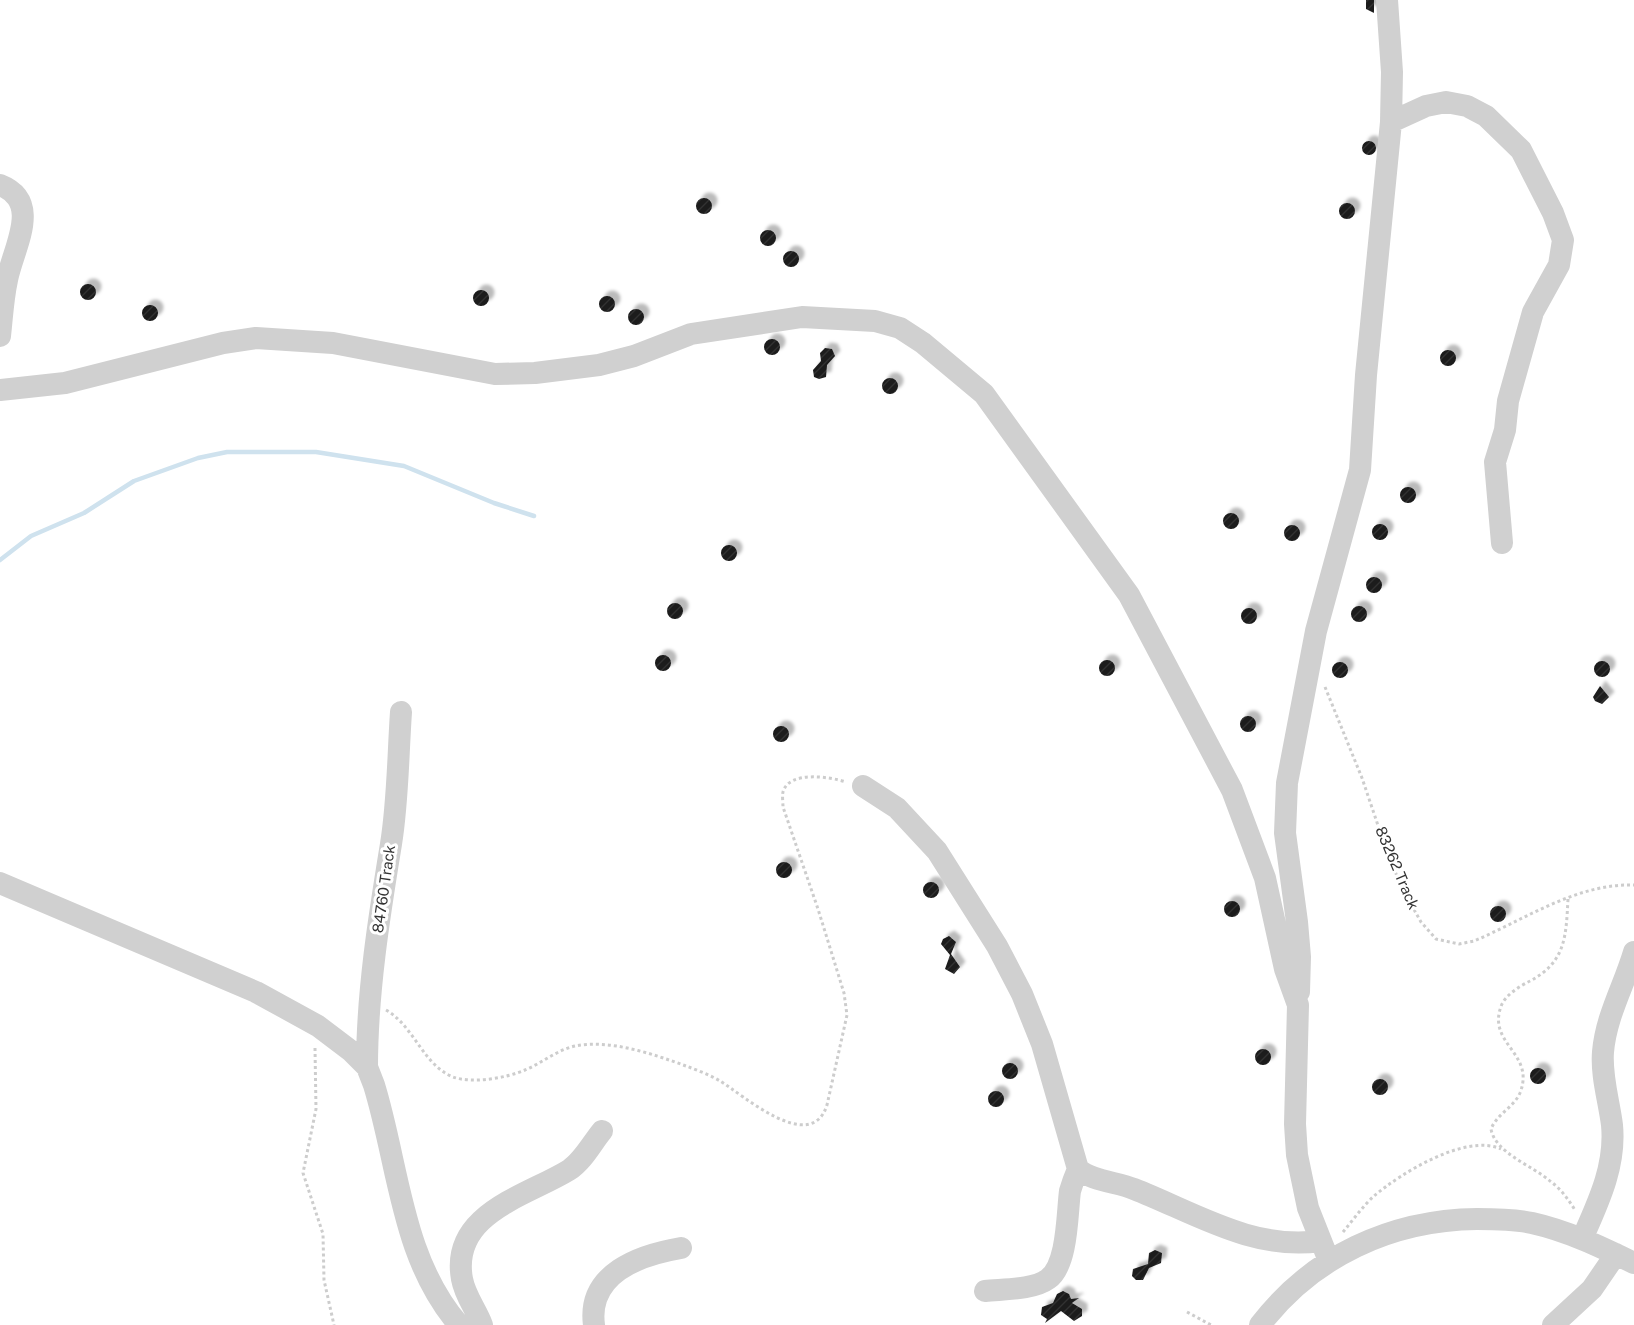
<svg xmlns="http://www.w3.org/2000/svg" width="1634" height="1325" font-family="'Public Sans',sans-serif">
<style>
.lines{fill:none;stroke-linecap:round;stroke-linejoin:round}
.stream{stroke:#cfe2ee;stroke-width:4.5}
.building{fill:url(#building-hatch);filter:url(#shadow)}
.path{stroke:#cdcdcd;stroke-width:3;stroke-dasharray:3 3;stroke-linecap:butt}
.minor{stroke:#d0d0d0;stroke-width:22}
.labels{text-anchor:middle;stroke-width:6;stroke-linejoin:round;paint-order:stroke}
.street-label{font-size:15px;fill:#333;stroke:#fff}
</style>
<defs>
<pattern id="building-hatch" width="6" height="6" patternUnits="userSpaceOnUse" patternTransform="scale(1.5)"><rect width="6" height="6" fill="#1a1a1a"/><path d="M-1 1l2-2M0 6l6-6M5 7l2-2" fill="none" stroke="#333"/></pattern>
<filter id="shadow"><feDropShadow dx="5.5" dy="-5.5" stdDeviation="1.5" flood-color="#0004"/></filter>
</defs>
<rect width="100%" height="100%" fill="#fff"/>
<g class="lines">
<!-- stream -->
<path class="stream" d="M0 560 31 536 84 513 134 481 198 458 227 452H316L404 466 494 503 534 516"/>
</g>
<!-- building -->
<path class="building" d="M1366 0H1374V13L1366 9Z
M1362 148a7 7 0 1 1 14 0a7 7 0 1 1-14 0Z
M696 206a8 8 0 1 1 16 0a8 8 0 1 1-16 0Z
M1339 211a8 8 0 1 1 16 0a8 8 0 1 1-16 0Z
M760 238a8 8 0 1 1 16 0a8 8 0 1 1-16 0Z
M783 259a8 8 0 1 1 16 0a8 8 0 1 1-16 0Z
M80 292a8 8 0 1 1 16 0a8 8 0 1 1-16 0Z
M473 298a8 8 0 1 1 16 0a8 8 0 1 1-16 0Z
M599 304a8 8 0 1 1 16 0a8 8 0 1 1-16 0Z
M142 313a8 8 0 1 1 16 0a8 8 0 1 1-16 0Z
M628 317a8 8 0 1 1 16 0a8 8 0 1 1-16 0Z
M764 347a8 8 0 1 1 16 0a8 8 0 1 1-16 0Z
M825 348 832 349 835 356 827 365 826 377 819 379 814 377 813 370 821 361 820 353Z
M1440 358a8 8 0 1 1 16 0a8 8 0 1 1-16 0Z
M882 386a8 8 0 1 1 16 0a8 8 0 1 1-16 0Z
M1400 495a8 8 0 1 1 16 0a8 8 0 1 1-16 0Z
M1223 521a8 8 0 1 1 16 0a8 8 0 1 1-16 0Z
M1372 532a8 8 0 1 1 16 0a8 8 0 1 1-16 0Z
M1284 533a8 8 0 1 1 16 0a8 8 0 1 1-16 0Z
M721 553a8 8 0 1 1 16 0a8 8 0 1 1-16 0Z
M1366 585a8 8 0 1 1 16 0a8 8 0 1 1-16 0Z
M667 611a8 8 0 1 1 16 0a8 8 0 1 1-16 0Z
M1351 614a8 8 0 1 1 16 0a8 8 0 1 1-16 0Z
M1241 616a8 8 0 1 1 16 0a8 8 0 1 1-16 0Z
M655 663a8 8 0 1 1 16 0a8 8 0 1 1-16 0Z
M1099 668a8 8 0 1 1 16 0a8 8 0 1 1-16 0Z
M1594 669a8 8 0 1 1 16 0a8 8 0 1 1-16 0Z
M1332 670a8 8 0 1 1 16 0a8 8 0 1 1-16 0Z
M1600 686 1609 697 1602 704 1595 701 1593 697Z
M1240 724a8 8 0 1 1 16 0a8 8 0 1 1-16 0Z
M773 734a8 8 0 1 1 16 0a8 8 0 1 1-16 0Z
M776 870a8 8 0 1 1 16 0a8 8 0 1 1-16 0Z
M923 890a8 8 0 1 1 16 0a8 8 0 1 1-16 0Z
M1224 909a8 8 0 1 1 16 0a8 8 0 1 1-16 0Z
M1490 914a8 8 0 1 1 16 0a8 8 0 1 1-16 0Z
M949 936 956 942 951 954 960 967 954 974 945 969 950 955 941 944 943 939Z
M1255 1057a8 8 0 1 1 16 0a8 8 0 1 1-16 0Z
M1002 1071a8 8 0 1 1 16 0a8 8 0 1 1-16 0Z
M1530 1076a8 8 0 1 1 16 0a8 8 0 1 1-16 0Z
M1372 1087a8 8 0 1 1 16 0a8 8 0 1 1-16 0Z
M988 1099a8 8 0 1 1 16 0a8 8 0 1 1-16 0Z
M1155 1250 1162 1253 1161 1263 1149 1268 1143 1280H1136L1132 1276 1133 1269 1148 1264 1149 1253Z
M1063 1291 1069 1294 1071 1299 1079 1298 1072 1303 1082 1309V1316L1074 1321 1061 1311 1045 1323 1047 1319 1041 1315 1042 1307 1053 1303 1057 1294Z"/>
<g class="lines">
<!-- path -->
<path class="path" d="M1325 687 1362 778 1388 855 1403 890 1421 922 1436 939 1459 944 1474 941C1524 920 1577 883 1634 885
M1568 899C1566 936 1566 962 1530 981 1520 986 1507 994 1502 1004 1485 1044 1536 1052 1520 1093 1514 1107 1497 1114 1491 1129 1495 1153 1533 1166 1550 1181 1561 1189 1568 1199 1575 1210
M386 1010C414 1026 423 1065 453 1077 473 1084 506 1078 525 1070 542 1063 557 1050 575 1046 610 1039 653 1054 686 1066 697 1070 710 1075 720 1081 742 1094 811 1156 827 1105L847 1015 844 993 818 909 783 807C783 803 782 796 783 792 789 770 831 777 846 782
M315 1048 316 1109 303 1173 323 1234 324 1280 334 1325
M1343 1232C1353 1220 1363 1206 1374 1196 1401 1173 1466 1133 1501 1149
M1187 1312 1211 1325"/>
<!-- minor -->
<path class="minor" d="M1391 122 1426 106 1446 102 1467 106 1486 116 1521 150 1553 213 1563 240 1559 265 1533 312 1508 401 1505 430 1495 462 1502 543
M0 185C43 202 13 248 7 280 3 298 2 318 0 336
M0 390 65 383 223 343 256 338 333 343 495 374 535 373 599 365 634 356 691 334 802 317 875 321 900 328 923 343 984 394 1129 595 1232 790 1265 878 1285 969 1298 1005 1295 1124 1297 1155 1308 1208 1329 1261
M863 786 897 808 937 851 997 946 1022 994 1042 1044 1078 1169C1092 1181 1117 1182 1134 1189 1193 1212 1253 1251 1320 1241
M0 883 256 992 318 1026 351 1051 367 1067 374 1085C399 1166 401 1258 459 1325
M1299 992 1300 957 1297 922 1285 833 1287 783 1316 631 1360 470 1366 375 1391 122 1392 72 1387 0
M367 1067C367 993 379 917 391 844 398 801 398 755 401 712
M1582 1239C1598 1203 1616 1166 1612 1125 1609 1101 1601 1076 1603 1052 1606 1016 1624 986 1634 952
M985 1291C1003 1289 1033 1290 1048 1279 1068 1265 1067 1213 1070 1191 1072 1184 1075 1176 1078 1169
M482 1325C476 1309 465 1296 462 1279 450 1213 527 1196 569 1170 583 1161 592 1143 602 1131
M594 1325C587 1273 640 1255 681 1248
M1260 1325C1313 1256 1391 1220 1477 1219 1495 1219 1515 1219 1532 1223 1568 1231 1601 1247 1634 1263
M1553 1325 1592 1289 1616 1254"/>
</g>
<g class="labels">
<!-- street labels -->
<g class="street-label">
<text transform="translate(1397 868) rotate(67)" y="5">83262 Track</text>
<text transform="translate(384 889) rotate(-82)" y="5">84760 Track</text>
</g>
</g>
</svg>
